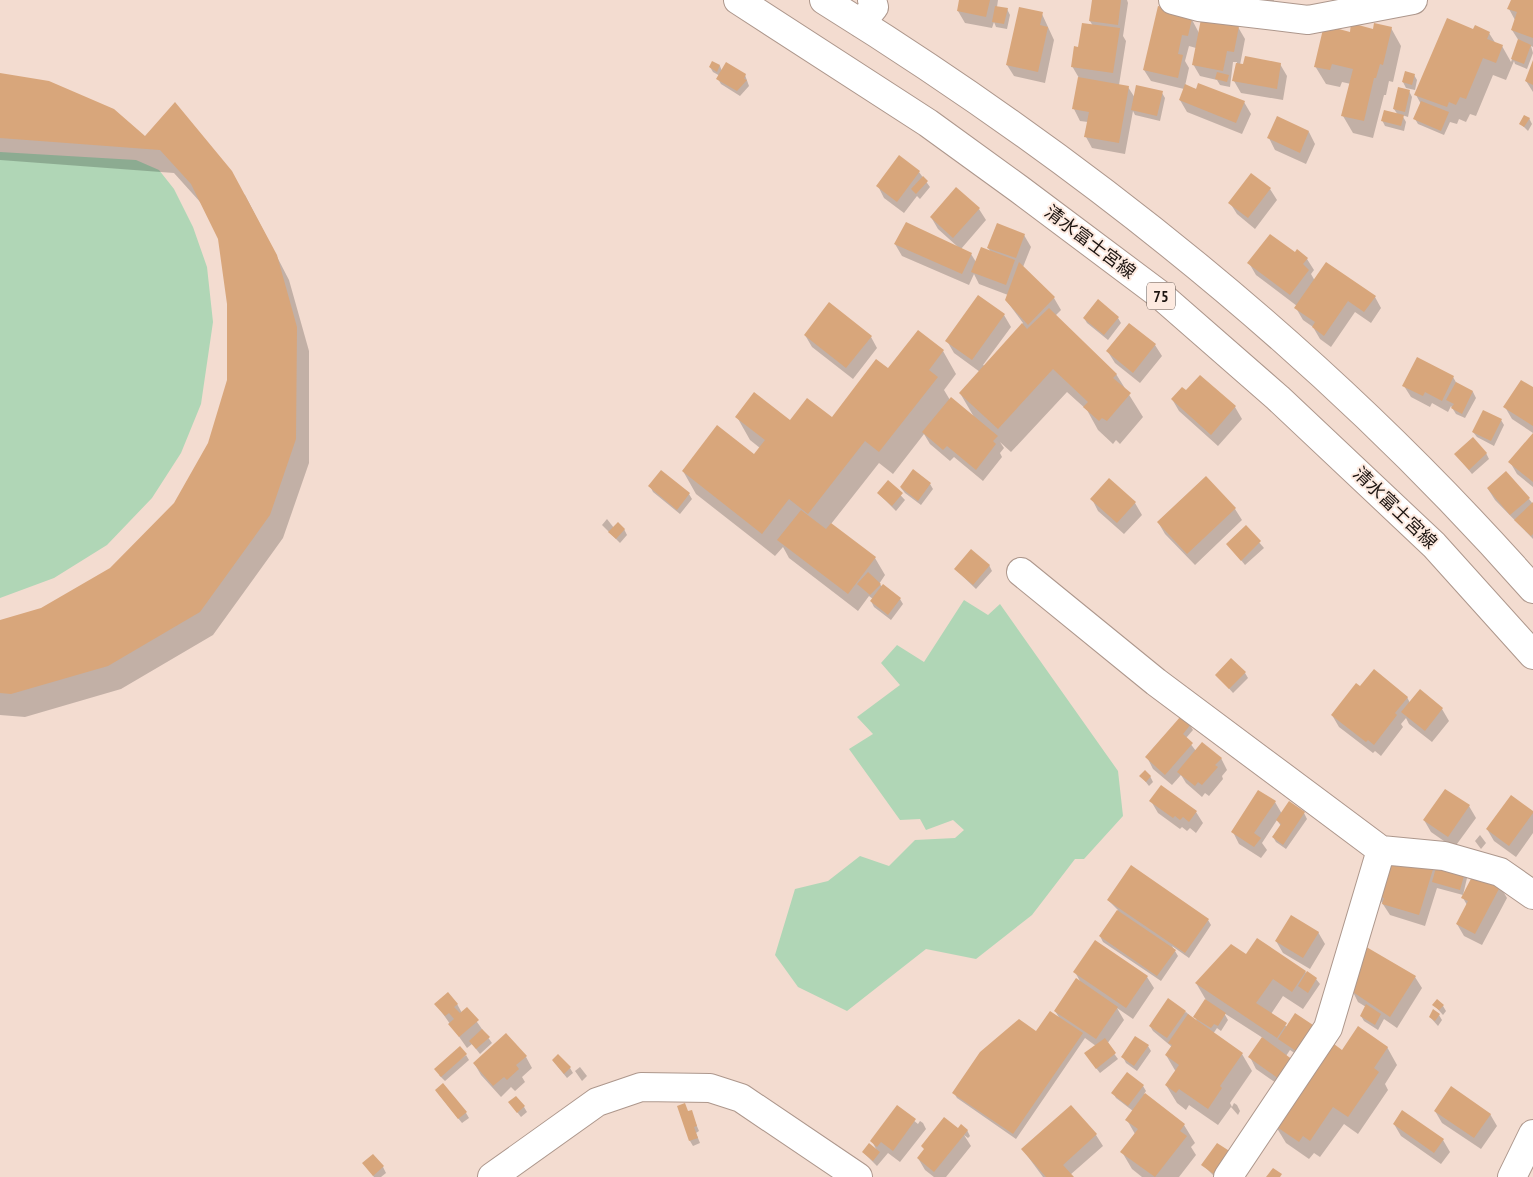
<svg xmlns="http://www.w3.org/2000/svg" width="1533" height="1177" font-family="'PT Sans Narrow','Noto Sans JP',sans-serif">
<style>
.green{fill:#b0d6b6}
.shadow{fill:#0003}
.building{fill:#d8a67b}
.lines{fill:none;stroke-linecap:round;stroke-linejoin:round}
.minor-casing{stroke:#ad978c;stroke-width:30}
.major-casing{stroke:#ad978c;stroke-width:30}
.minor{stroke:#fff;stroke-width:28}
.major{stroke:#fff;stroke-width:28}
.labels{text-anchor:middle;stroke-width:4;stroke-linejoin:round;paint-order:stroke}
.shield{fill:#fdeae0;stroke:#60544e;stroke-width:1}
.shield-label{font-size:16px;font-weight:bold;fill:#1c1410}
.street-label{font-size:18px;fill:#1c1410;stroke:#fdeae0}
</style>
<rect width="100%" height="100%" fill="#f3dcd0"/>
<!-- green -->
<path class="green" d="M0 152 136 160 159 170 174 189 193 227 207 267 213 322 201 404 181 453 152 498 107 545 54 578 0 598Z
M964 600 988 615 1000 604 1118 771 1123 816 1084 859H1075L1032 915 976 959 926 949 847 1011 798 987 775 955 795 889 828 881 860 856 889 866 915 840 955 838 964 830 953 820 926 830 920 819 900 820 849 749 873 734 857 717 900 685 881 663 897 645 924 662Z"/>
<!-- shadow -->
<path class="shadow" d="M960 0H998L997 7 1007 9 1010 15 1007 29 996 27 994 22 992 28 965 23 958 11Z
M1093 0H1127L1128 3 1123 36 1126 41 1119 85 1128 87 1135 98 1162 93 1165 98 1160 121 1135 115 1133 111 1125 154 1092 148 1086 137 1088 122 1080 121 1074 109 1079 78 1072 66 1079 48 1093 26 1090 21Z
M1259 0H1274L1273 6 1262 5Z
M1512 0H1533V47L1531 46 1533 53 1527 69 1515 64 1514 61 1506 80 1493 75 1476 116 1470 114 1466 122 1459 119 1457 124 1450 122 1444 135 1418 124 1415 119 1421 104 1416 95 1474 31 1489 33 1496 44 1502 46 1511 62 1519 41 1512 30 1515 20 1509 9Z
M1042 14 1054 40 1045 83 1014 76 1007 65Z
M1189 14 1199 33 1238 27 1245 39 1240 65 1280 64 1287 76 1283 100 1241 93 1234 81 1237 62H1233L1230 87 1220 85 1217 80 1200 76 1193 64 1196 48 1189 46 1185 61 1189 68 1185 86 1244 102 1251 114 1242 134 1187 112 1180 100 1184 89 1151 81 1144 70Z
M1391 28 1401 46 1393 82 1389 81 1386 95H1384L1373 138 1353 133 1343 116 1351 84 1342 82 1340 87 1326 84 1315 66 1351 33Z
M712 63 720 66 722 71 745 75 749 86 740 96 721 84 718 79 720 76 713 72 710 67Z
M1533 63V92L1526 81Z
M0 75 145 138 245 195 289 280 309 351V463L283 538 213 635 121 689 25 717 0 715V621L42 609 111 569 175 503 209 444 228 380 229 304 219 238 201 203 174 173 0 160Z
M1414 75 1417 80 1415 90 1406 88 1403 82Z
M1409 91 1412 97 1408 117 1402 115 1406 122 1404 131 1385 126 1382 120 1398 115 1394 109Z
M1529 118 1532 124 1528 131 1521 124Z
M1309 132 1315 144 1306 164 1275 150 1269 138Z
M919 172 930 187 920 199 917 196 904 213 884 198 878 186Z
M1270 189 1277 200 1255 229 1237 214 1230 203Z
M979 209 986 220 961 249 971 254 976 262 991 252 988 248 1024 235 1031 247 1023 267 1054 298 1061 310 1055 316 1116 374 1143 417 1120 444 1116 440 1113 444 1098 430 1087 410 1067 392 1011 452 1000 442 1004 448 1000 453 1002 457 983 481 954 457 950 461 930 444 924 434 893 474 879 463 831 524 875 558 885 575 879 584 900 599 903 604 891 620 874 607 871 601 873 599 869 596 858 611 789 558 783 547 775 556 696 494 683 471 754 456 760 448 750 440 737 417 790 422 832 419 888 370 943 351 956 374 944 390 950 400 974 417 960 393 980 372 954 353 947 341 1004 315 1011 327 983 365 985 366 1023 323 1006 300 1008 295 979 284 974 274 969 285 902 256 895 244 958 247 938 229 931 217Z
M1295 254 1307 259 1314 270 1311 274 1315 281 1375 297 1381 308 1371 323 1355 312 1331 347 1320 339 1313 327 1303 320 1296 308 1297 306 1256 275 1249 263Z
M1084 318H1118L1121 323 1108 340 1087 323Z
M805 335 871 337 877 348 853 379 812 347Z
M1155 345 1162 356 1140 383 1115 363 1108 352Z
M1200 377 1235 407 1242 419 1218 446 1179 411 1172 399 1187 392Z
M1453 377 1457 384 1473 392 1476 398 1465 418 1456 414 1451 406 1448 412 1432 403 1430 407 1411 397 1404 386Z
M1533 389V433L1512 419 1505 407Z
M1501 420 1504 425 1494 446 1477 437 1473 432Z
M1533 435V487L1517 474 1510 462Z
M1486 453 1489 459 1472 474 1456 455Z
M1206 477 1235 509 1242 520 1195 565 1165 534 1158 522Z
M888 482 905 500 896 511 878 493Z
M930 484 933 489 921 505 905 493 901 488Z
M650 486 689 494 692 499 680 514 653 492Z
M1488 489 1529 499 1533 504V539L1495 500Z
M1092 499 1135 503 1142 515 1124 534 1098 511Z
M607 519 614 528 624 529 627 535 620 543 602 525Z
M1246 527 1264 548 1245 565 1228 544Z
M989 565 992 571 976 589 955 569Z
M1245 673 1248 678 1233 693 1217 675Z
M1420 691 1442 709 1449 721 1432 742 1409 724 1406 718 1401 724 1403 727 1381 756 1375 751 1373 753 1339 727 1332 715 1407 697 1410 703Z
M1190 725 1193 730 1186 738 1196 751 1221 758 1227 770 1222 776 1223 779 1209 796 1205 793 1202 797 1186 783 1181 775 1172 785 1153 769 1147 757Z
M1141 776H1150L1153 782 1149 786Z
M1151 801 1196 812 1203 823 1196 833 1190 828 1187 831 1182 827 1180 829 1158 813Z
M1275 802 1282 814 1304 813 1307 819 1286 849 1276 842 1273 837 1281 826 1277 820 1262 843 1267 850 1261 858 1239 844 1233 832Z
M1469 806 1476 818 1454 848 1431 832 1424 820Z
M1533 812V833L1516 857 1494 841 1487 829Z
M1480 835 1486 843 1481 849 1475 841Z
M1434 867 1436 871 1464 873 1467 878 1463 895 1437 888 1425 926 1390 915 1377 895 1402 868Z
M1500 886 1507 898 1482 945 1464 936 1457 924 1467 905 1463 898Z
M1108 900 1208 920 1211 925 1189 958 1172 946 1178 956 1161 981 1103 942 1100 936 1118 910Z
M1318 932 1325 944 1310 969 1283 953 1276 941Z
M1246 955 1305 972 1316 979 1320 984 1303 1009 1283 996 1271 1014 1287 1027 1312 1026 1315 1032 1299 1056 1290 1050 1286 1056V1090L1256 1069 1250 1057 1263 1038 1224 1013 1228 1020 1221 1031 1217 1028 1213 1034 1242 1054 1252 1071 1230 1103 1232 1107 1234 1103 1237 1105 1240 1111 1238 1115 1231 1107 1218 1125 1189 1105 1186 1110 1177 1103 1166 1085 1176 1072 1166 1055 1172 1047 1153 1031 1150 1026 1186 1012 1198 1023 1195 1017 1206 1000 1196 983Z
M1075 972 1147 977 1154 988 1133 1019 1117 1008 1124 1020 1107 1044 1118 1059 1100 1073 1089 1059 1096 1046 1085 1038 1016 1139 957 1098 954 1093 1060 1019 1055 1011 1081 983Z
M1415 977 1422 988 1397 1028 1384 1019 1378 1030 1364 1021 1361 1016 1366 1007 1358 1002 1352 990Z
M436 1004H457L462 1013 467 1008 492 1043 480 1054 472 1044 467 1048Z
M1434 1005 1443 1006 1446 1011 1443 1015Z
M1439 1015 1442 1020 1438 1026 1430 1017Z
M1148 1046 1151 1051 1137 1071 1126 1063 1123 1057Z
M1387 1047 1397 1065 1385 1084 1388 1090 1358 1134 1344 1124 1320 1157 1314 1153 1309 1159 1286 1143 1275 1125 1343 1051Z
M466 1055 469 1060 445 1081 439 1075Z
M526 1057 532 1068 522 1077 525 1082 515 1091 511 1087 501 1097 481 1075 474 1063Z
M553 1061 570 1068 573 1073 567 1078Z
M580 1067 587 1076 582 1081 575 1071Z
M1143 1086 1146 1091 1144 1094 1184 1125 1195 1143 1191 1147 1196 1155 1179 1177H1142L1132 1169 1122 1152 1135 1134 1127 1120 1133 1111 1116 1098 1113 1093Z
M436 1091 466 1113 469 1118 462 1123Z
M510 1103 524 1107 527 1112 521 1117Z
M897 1107 918 1124 920 1121 923 1123 926 1129 900 1162 888 1153 877 1166 863 1152 877 1151 872 1141Z
M1071 1107 1096 1135 1103 1146 1070 1175 1072 1177H1043L1023 1150Z
M1435 1111 1490 1114 1497 1126 1481 1149 1442 1123Z
M691 1112 699 1131 696 1133 700 1143 693 1146 690 1141 688 1113Z
M1394 1124 1443 1140 1450 1152 1441 1164 1401 1136Z
M958 1129 967 1130 970 1136 968 1138 964 1135 971 1146 946 1177H934L925 1170 918 1158Z
M1218 1144 1215 1177 1203 1165Z
M364 1163 383 1167 386 1173 381 1177H374Z"/>
<!-- building -->
<path class="building" d="M959 0H990L986 17 957 11Z
M1092 0H1121L1118 25 1089 21Z
M1511 0H1533V38L1511 30 1517 12 1507 9Z
M995 6 1008 8 1004 24 992 22Z
M1158 6 1189 13 1192 19 1188 36 1182 35 1178 54 1183 55 1178 78 1143 70Z
M1019 7 1043 12 1040 25 1048 27 1038 72 1006 65Z
M1447 18 1473 29 1475 25 1490 32 1487 39 1503 45 1496 63 1483 58 1466 99 1460 97 1456 105 1449 102 1447 107 1414 95Z
M1201 19 1239 26 1234 52 1227 51 1223 71 1192 65Z
M1082 23 1120 28 1113 73 1071 67 1074 46 1078 47Z
M1351 23 1373 29 1374 23 1392 27 1383 65 1380 64 1376 78H1374L1364 121 1341 116 1353 69 1332 64 1330 70 1314 67 1324 25 1350 32Z
M1518 39 1531 45 1524 64 1511 59Z
M1245 56 1281 63 1277 89 1232 81 1236 63 1243 64Z
M1533 60V85L1525 81Z
M712 61 720 65 717 72 709 67Z
M726 62 746 74 744 79 747 80 737 91 716 79Z
M1405 71 1415 74 1412 85 1402 82Z
M1217 72 1229 75 1227 82 1215 79Z
M0 73 49 81 114 109 145 136 175 102 232 171 277 255 297 327 296 439 270 515 200 612 108 666 11 694 0 693V620L41 608 110 568 174 503 208 443 227 380V304L218 239 191 184 160 150 0 138Z
M1078 77 1129 86 1119 143 1084 137 1089 112 1072 109Z
M1198 83 1245 101 1236 123 1179 100 1185 84 1196 89Z
M1136 85 1163 91 1157 116 1131 110Z
M1398 87 1410 90 1405 112 1393 109Z
M1421 101 1449 112 1441 131 1413 119Z
M1384 110 1404 115 1401 126 1381 121Z
M1524 115 1530 118 1524 127 1519 124Z
M1277 116 1309 131 1300 153 1267 138Z
M899 155 920 171 897 202 876 186Z
M1251 173 1271 188 1248 218 1228 203Z
M923 176 928 181 916 194 911 189Z
M956 187 980 208 953 238 930 217Z
M906 222 972 253 962 274 894 244Z
M997 223 1025 234 1016 258 987 248Z
M1270 234 1295 252 1297 249 1308 258 1303 264 1309 270 1290 295 1247 263Z
M981 247 1015 260 1006 285 971 272Z
M1019 262 1055 297 1028 325 1005 300Z
M1326 262 1376 296 1364 312 1348 301 1324 336 1312 327 1315 322 1294 308Z
M978 295 1005 314 972 360 945 341Z
M1098 299 1119 317 1104 335 1083 318Z
M829 302 872 336 846 368 804 335Z
M1049 308 1117 374 1113 378 1131 393 1107 421 1102 418 1099 421 1083 407 1088 402 1053 369 998 429 959 393 1022 323 1027 329Z
M1129 323 1156 344 1133 373 1106 351Z
M918 330 944 350 929 370 938 377 879 452 865 441 808 514 789 499 762 534 682 471 717 425 754 454 765 440 735 417 754 392 790 420 807 398 832 417 876 359 888 368Z
M1417 357 1454 376 1442 401 1425 392 1423 396 1402 386Z
M1200 375 1236 406 1211 435 1171 399 1182 387 1186 390Z
M1521 380 1533 387V426L1503 407Z
M1456 382 1473 391 1462 414 1451 408 1454 404 1446 400Z
M951 397 998 436 993 441 996 444 976 470 947 446 943 450 922 432Z
M1483 410 1502 419 1491 441 1472 432Z
M1533 433V482L1508 462Z
M1473 437 1487 453 1469 470 1454 454Z
M913 469 931 483 918 501 900 487Z
M661 470 690 493 677 510 648 486Z
M1506 471 1530 498 1510 515 1487 488Z
M1206 476 1236 508 1187 554 1157 522Z
M1109 478 1136 502 1117 523 1090 499Z
M888 480 903 493 892 506 877 493Z
M1533 502V534L1531 536 1514 520Z
M801 510 826 529 831 523 876 557 848 594 777 540Z
M618 522 625 529 616 539 608 532Z
M1246 525 1261 541 1241 561 1226 544Z
M971 549 990 565 973 585 954 569Z
M868 572 881 584 870 595 857 584Z
M883 584 901 598 888 615 870 601Z
M1231 658 1246 672 1229 689 1215 675Z
M1374 669 1408 697 1395 713 1397 715 1374 745 1368 740 1366 742 1331 715 1356 683 1360 686Z
M1420 689 1443 708 1425 731 1401 712Z
M1181 716 1191 724 1183 734 1193 743 1165 775 1145 757Z
M1202 742 1222 758 1215 765 1218 767 1202 785 1198 782 1195 786 1177 772Z
M1145 770 1151 776 1146 782 1139 776Z
M1161 785 1197 811 1189 822 1183 817 1180 820 1175 816 1173 818 1149 801Z
M1445 789 1470 805 1448 837 1423 820Z
M1258 790 1276 801 1254 833 1261 838 1254 847 1231 832Z
M1511 795 1533 811V813L1509 846 1486 829Z
M1289 801 1305 812 1283 845 1272 837 1281 824 1276 820Z
M1404 856 1434 866 1419 915 1382 904 1384 898 1375 895 1386 862 1401 867Z
M1437 864 1465 872 1460 890 1432 882Z
M1131 865 1209 919 1185 953 1107 900Z
M1475 871 1501 885 1475 934 1456 924 1468 901 1461 898Z
M1117 910 1176 950 1157 976 1099 936Z
M1291 915 1319 932 1303 958 1275 941Z
M1257 938 1306 971 1292 992 1273 979 1256 1003 1287 1023 1277 1038 1195 983 1231 944 1246 954Z
M1095 940 1148 976 1126 1008 1073 972Z
M1363 945 1416 976 1390 1017 1350 990Z
M1307 971 1317 978 1308 993 1298 986Z
M1076 978 1118 1007 1096 1039 1054 1011Z
M448 992 458 1004 454 1007 460 1013 467 1007 479 1020 459 1037 448 1024 454 1019 449 1013 445 1016 434 1004Z
M1168 998 1186 1011 1167 1038 1149 1026Z
M1205 999 1226 1013 1218 1026 1214 1024 1211 1028 1193 1017Z
M1437 999 1444 1005 1439 1010 1432 1005Z
M1366 1004 1381 1014 1375 1025 1360 1016Z
M1433 1009 1440 1014 1435 1021 1429 1017Z
M1050 1011 1083 1033 1013 1134 952 1093 980 1052 1019 1019 1036 1031Z
M1295 1013 1313 1025 1296 1051 1278 1039Z
M1188 1014 1243 1053 1220 1086 1222 1088 1208 1109 1179 1089 1176 1093 1165 1085 1179 1065 1165 1055 1172 1045 1168 1043Z
M1358 1026 1388 1047 1374 1068 1379 1072 1348 1117 1333 1107 1310 1141 1303 1136 1299 1142 1274 1125 1334 1044 1342 1050Z
M482 1029 490 1037 476 1049 469 1041Z
M506 1033 527 1056 516 1065 519 1069 507 1080 504 1077 493 1086 473 1063Z
M1135 1036 1149 1045 1134 1066 1121 1057Z
M1262 1037 1293 1060 1279 1079 1248 1057Z
M1105 1038 1116 1053 1096 1069 1084 1053Z
M460 1046 467 1054 441 1077 434 1069Z
M558 1054 571 1067 564 1074 552 1060Z
M1127 1072 1144 1085 1128 1106 1111 1093Z
M443 1083 467 1112 458 1119 435 1090Z
M1451 1086 1491 1114 1474 1138 1434 1111Z
M1145 1093 1185 1124 1180 1131 1187 1136 1155 1177 1120 1152 1138 1129 1125 1120Z
M516 1096 525 1106 517 1113 508 1102Z
M685 1103 688 1111 692 1110 697 1126 694 1127 698 1138 689 1141 677 1106Z
M897 1105 916 1119 893 1151 881 1142 877 1147 870 1141Z
M1071 1105 1097 1134 1063 1165 1074 1177H1046L1021 1149Z
M1402 1110 1444 1139 1434 1153 1393 1124Z
M944 1117 958 1128 961 1124 968 1130 934 1172 917 1158 924 1149 921 1146Z
M869 1143 880 1152 873 1161 862 1152Z
M1217 1143 1231 1152 1215 1175 1201 1165Z
M373 1154 384 1166 373 1176 362 1163Z
M1273 1168 1282 1174 1280 1177H1266Z"/>
<g class="lines">
<!-- minor casing -->
<g class="minor-casing">
<path id="minor" d="M861 23 874 7 872 0
M1021 572 1156 682 1381 850 1444 856 1500 872 1533 895
M492 1177 597 1102 641 1087 710 1088 741 1098 858 1177
M1228 1177 1328 1028 1381 850
M1512 1177 1533 1134"/>
</g>
<!-- major casing -->
<g class="major-casing">
<path id="major" d="M738 0 928 123 1019 189 1159 294 1278 398 1434 545 1533 655
M824 0C1085 162 1329 358 1533 589
M1173 0 1199 7 1308 20 1413 0"/>
</g>
<!-- minor -->
<use href="#minor" class="minor"/>
<!-- major -->
<use href="#major" class="major"/>
</g>
<g class="labels">
<!-- shield labels -->
<rect class="shield" x="1147" y="282.5" width="28" height="27" rx="4"/>
<g class="shield-label">
<text x="1161" y="302">75</text>
</g>
<!-- street labels -->
<g class="street-label">
<text transform="translate(1090 242) rotate(37)" y="6">清水富士宮線</text>
<text transform="translate(1395 508) rotate(44)" y="6">清水富士宮線</text>
</g>
</g>
</svg>
